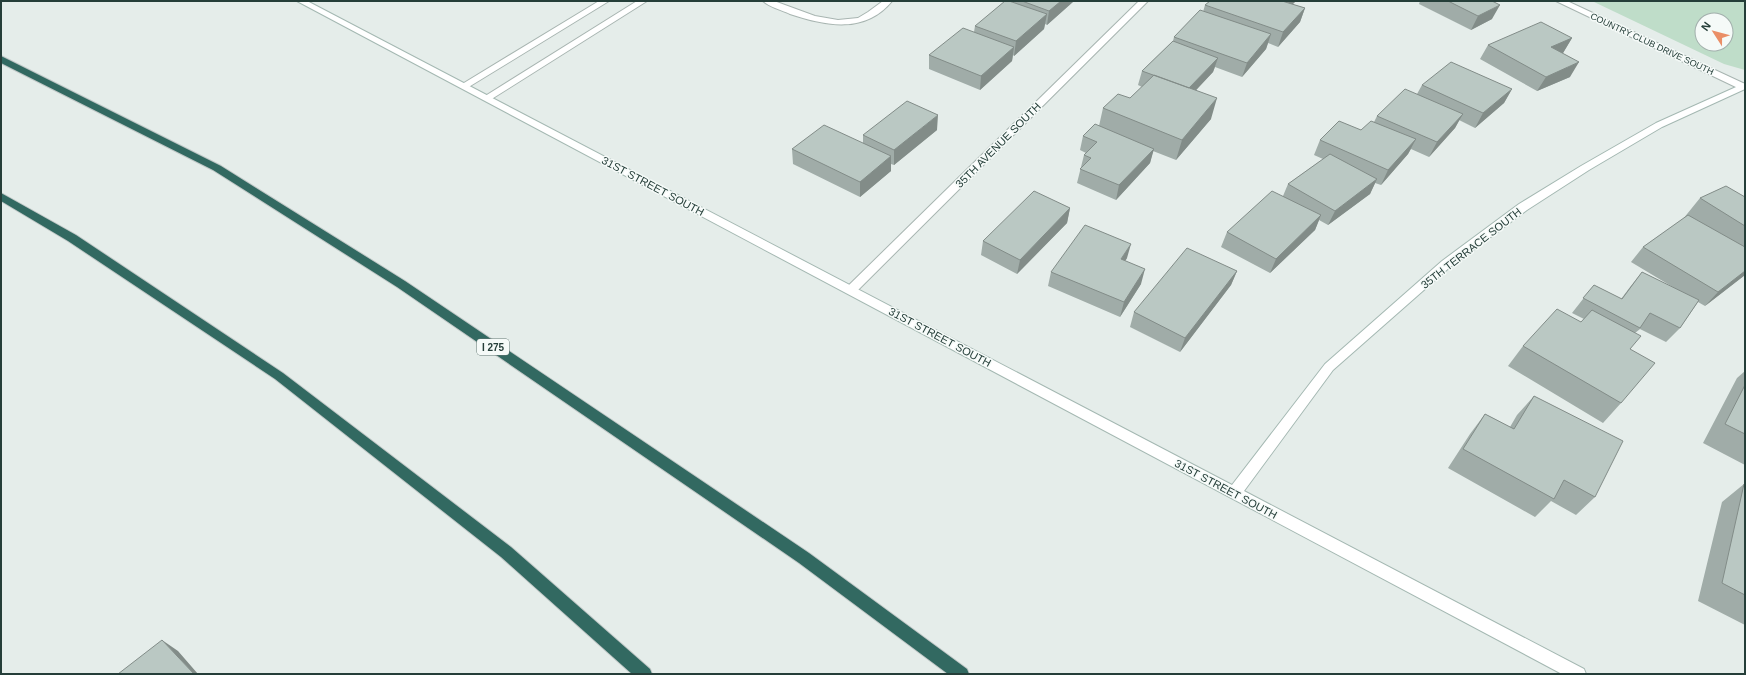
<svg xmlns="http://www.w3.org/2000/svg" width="1746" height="675" font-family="Helvetica,sans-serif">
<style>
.green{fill:#bfddc9;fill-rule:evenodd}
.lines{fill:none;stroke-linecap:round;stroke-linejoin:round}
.lane-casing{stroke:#a8b5b1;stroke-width:2}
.street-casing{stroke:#a8b5b1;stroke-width:2}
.secondary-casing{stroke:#a4b8b2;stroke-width:2}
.highway-casing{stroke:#c2c9c8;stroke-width:2}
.lane{fill:#fff;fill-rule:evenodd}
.street{fill:#fff;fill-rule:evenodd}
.secondary{fill:#fff;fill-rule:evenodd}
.highway{fill:#326961;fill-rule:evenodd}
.wall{fill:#a0aca8}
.shaded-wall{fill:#828c88}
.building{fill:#bac8c3;stroke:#828c88}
.labels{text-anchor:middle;stroke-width:3;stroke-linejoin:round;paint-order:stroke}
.far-street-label{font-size:9px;fill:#253e39;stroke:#f5faf8}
.shield{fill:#f5faf8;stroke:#637672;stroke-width:1}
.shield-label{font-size:10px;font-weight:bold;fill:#253e39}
.street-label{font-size:11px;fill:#253e39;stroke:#f5faf8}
</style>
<rect width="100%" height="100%" fill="#e5edea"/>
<!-- green -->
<path class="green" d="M1592 1H1745V70L1724 64ZM1702 20H1726V44H1702Z"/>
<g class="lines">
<!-- lane casing -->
<g class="lane-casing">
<path id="lane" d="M599 1H609L467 88 464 89 459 86Z
M637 1H647L490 100H484L482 98Z
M763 1H774L815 16 838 20 858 18 868 12 883 1H892C865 34 826 26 790 14 782 10 769 7 763 1Z"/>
</g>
<!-- street casing -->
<g class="street-casing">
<path id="street" d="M1139 1H1148L855 293H847L845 290 847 287Z
M1556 1H1567L1745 84V89H1740Z"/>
</g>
<!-- secondary casing -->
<g class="secondary-casing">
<path id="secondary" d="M297 1H307L1232 485 1325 364 1442 261 1519 204 1581 166 1656 123 1745 83V89L1662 127 1589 170 1527 210 1450 267 1333 370 1244 491 1584 669 1586 674H1562Z"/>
</g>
<!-- highway casing -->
<g class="highway-casing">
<path id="highway" d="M1 56 221 166 405 281 809 553 967 669 969 674H948L799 563 397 287 213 170 1 63Z
M1 193 76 235 283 373 511 547 650 669 652 674H632L501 557 275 379 68 241 1 201Z"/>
</g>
<!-- lane -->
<use href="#lane" class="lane"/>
<!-- street -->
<use href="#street" class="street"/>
<!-- secondary -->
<use href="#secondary" class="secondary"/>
<!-- highway -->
<use href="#highway" class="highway"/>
</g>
<!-- wall -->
<path class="wall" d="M1014 1H1074L1047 25 1045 24 1044 29 1014 56 1013 55 1012 61 980 90 929 69V55L974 32 975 26 1014 3Z
M1210 1H1296L1292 4 1305 8 1300 22 1278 47 1268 43 1266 49 1242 77 1215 67 1213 72 1196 90 1211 119 1176 160 1153 151 1150 163 1116 200 1077 183 1084 155 1086 153 1080 150 1083 136 1099 126 1103 108 1130 98 1142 87 1138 85 1142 71 1173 41 1174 37 1203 12 1205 5Z
M1420 1H1492V19L1471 30 1419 4Z
M1572 38 1563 53H1562L1570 77 1537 91 1480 59 1488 45Z
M1422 85 1512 89 1504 103 1475 128 1459 120 1455 128 1429 157 1411 149 1408 154 1381 185 1375 183 1370 194 1328 225 1319 220 1315 230 1270 273 1221 247 1227 232 1283 196 1288 184 1323 159 1314 155 1320 140 1361 130 1374 122 1377 116 1417 94Z
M937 130 894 165 891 164V171L860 197 793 164 792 149 863 143V135Z
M1745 197V275L1705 306 1698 302 1680 328 1666 342 1640 329 1635 333 1630 349 1621 403 1603 423 1508 366 1523 346 1581 322 1584 319 1572 313 1594 285 1621 299 1630 287 1642 272 1676 289 1631 262 1643 247 1683 219 1700 198Z
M1070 208 1067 223 1017 274 981 255 983 241Z
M1127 258 1125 261 1141 284 1120 317 1048 286 1051 272Z
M1237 271 1231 285 1180 352 1130 327 1134 312Z
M1745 371V465L1703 443 1737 378Z
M1534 396 1595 497 1576 515 1551 501 1535 517 1448 468 1470 434 1485 414 1510 427 1517 415Z
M1744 484H1745V625L1698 601 1722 502Z"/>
<!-- shaded-wall -->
<path class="shaded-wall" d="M1061 1H1074L1047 25 1049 11Z
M1289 1H1296L1285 12Z
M1500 5 1492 19 1471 30 1478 16Z
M1305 8 1300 22 1278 47 1283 32Z
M1047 14 1044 29 1014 56 1016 41Z
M1271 34 1266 49 1242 77 1247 63Z
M1572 38 1563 53 1542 62 1551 47Z
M1014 47 1012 61 980 90 981 76Z
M1218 58 1213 72 1184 103 1188 89Z
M1579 62 1570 77 1537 91 1546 77Z
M1512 89 1504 103 1475 128 1483 113Z
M1217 98 1211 119 1176 160 1182 140Z
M1463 114 1455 128 1429 157 1437 142Z
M938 115 937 130 894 165V150Z
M1416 139 1408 154 1381 185 1388 170Z
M1154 149 1150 163 1116 200 1119 185Z
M891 156V171L860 197V182Z
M1377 179 1370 194 1328 225 1335 211Z
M1070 208 1067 223 1017 274 1020 260Z
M1321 215 1315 230 1270 273 1276 259Z
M1131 244 1127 258 1117 274 1121 259Z
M1145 269 1141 284 1120 317 1124 302Z
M1237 271 1231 285 1180 352 1185 338Z
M1745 271V275L1705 306 1718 292Z
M162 640 178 651 198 674H194Z"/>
<!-- building -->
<path class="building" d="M1005 1H1009L1047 14 1016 41 975 26Z
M1022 1H1061L1049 11Z
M1210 1H1282L1305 8 1283 32 1205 5Z
M1448 1H1492L1500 5 1478 16Z
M1200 10 1271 34 1247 63 1174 37Z
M1541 22 1572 38 1551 47 1579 62 1546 77 1488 45Z
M963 28 1014 47 981 76 929 55Z
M1173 41 1218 58 1189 88 1142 71Z
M1451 62 1512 89 1483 113 1422 85Z
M1154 75 1217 98 1182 140 1103 108 1118 94 1130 98Z
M1405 89 1463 114 1437 142 1377 116Z
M907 101 938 115 894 150 863 135Z
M1339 121 1361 130 1371 121 1416 139 1388 170 1320 140Z
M1095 124 1154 149 1119 185 1080 169 1091 158 1084 155 1097 142 1083 136Z
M824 125 891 156 860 182 792 149Z
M1330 154 1377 179 1335 211 1288 184Z
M1726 186 1745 197V226L1700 198Z
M1034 191 1070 208 1020 260 983 241Z
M1272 191 1321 215 1276 259 1227 232Z
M1688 215 1745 247V271L1718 292 1643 247Z
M1085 225 1131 244 1121 259 1145 269 1124 302 1051 272Z
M1187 248 1237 271 1185 338 1134 312Z
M1642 272 1699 300 1680 328 1650 313 1640 328 1583 298 1594 285 1622 299Z
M1557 309 1581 322 1592 310 1641 336 1630 349 1655 363 1621 403 1523 346Z
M1745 385V434L1725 424Z
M1534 396 1623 441 1595 497 1564 480 1554 499 1463 449 1485 414 1514 429Z
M1744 484H1745V595L1722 583Z
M162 640 194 674H118Z"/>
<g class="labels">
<!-- far-street labels -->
<g class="far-street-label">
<text transform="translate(1652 44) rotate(25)" y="3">COUNTRY CLUB DRIVE SOUTH</text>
</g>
<!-- shield labels -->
<rect class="shield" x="477" y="339" width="32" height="16" rx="3"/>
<g class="shield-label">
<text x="493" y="351">I 275</text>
</g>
<!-- street labels -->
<g class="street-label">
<text transform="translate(998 145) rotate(-45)" y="4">35TH AVENUE SOUTH</text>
<text transform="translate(653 186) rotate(28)" y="4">31ST STREET SOUTH</text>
<text transform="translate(1471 248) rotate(-38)" y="4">35TH TERRACE SOUTH</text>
<text transform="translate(940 337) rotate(28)" y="4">31ST STREET SOUTH</text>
<text transform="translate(1226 489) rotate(28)" y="4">31ST STREET SOUTH</text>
</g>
</g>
<!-- border -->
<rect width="1746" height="675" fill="none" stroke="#253e39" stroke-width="4"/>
<!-- north arrow -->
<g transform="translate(1714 32) rotate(306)"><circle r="19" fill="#f5faf8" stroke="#a2afac"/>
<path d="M0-3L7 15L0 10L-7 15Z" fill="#ea8e66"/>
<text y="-6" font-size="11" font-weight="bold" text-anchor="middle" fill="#253e39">N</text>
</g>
</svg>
